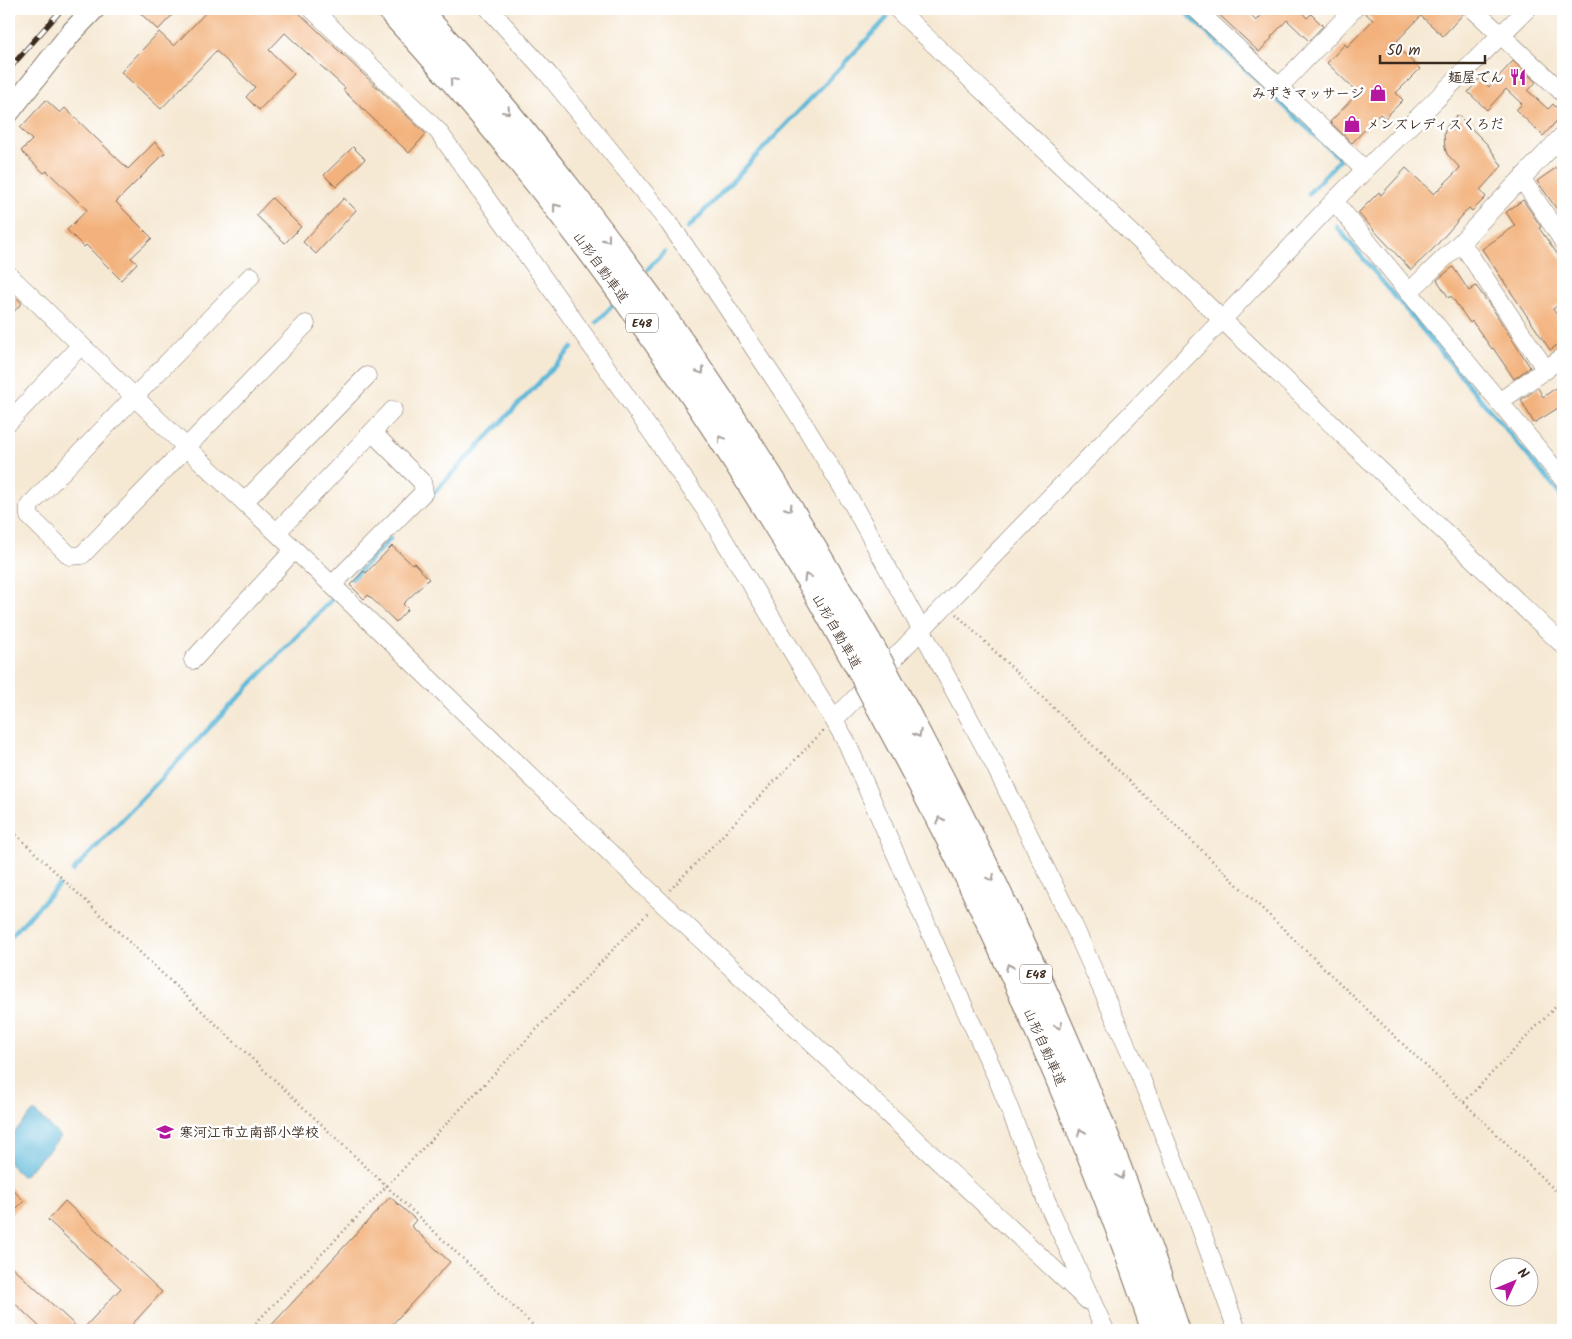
<svg xmlns="http://www.w3.org/2000/svg" width="1572" height="1339" font-family="Kalam,'Klee One',sans-serif">
<style>
.water{fill:#5ab7d8;stroke:#4a707b}
.lines{fill:none;stroke-linecap:round;stroke-linejoin:round}
.stream{stroke:#5ab7d8;stroke-width:4.5}
.building{fill:#f3b27d}
.minor-casing{stroke:#7c6d5e;stroke-width:19}
.major-casing{stroke:#7c6d5e;stroke-width:23}
.highway-casing{stroke:#7c6d5e;stroke-width:27}
.path{stroke:#7c6d5e;stroke-width:2.5;stroke-dasharray:1 4;stroke-linecap:butt}
.minor{stroke:#fff;stroke-width:18}
.major{stroke:#fff;stroke-width:21}
.highway{stroke:#fff;stroke-width:25}
.rail-casing{stroke:#3b2a1e;stroke-width:5.5}
.rail{stroke:#fff;stroke-width:4;stroke-dasharray:11;stroke-linecap:butt}
.highway-bridge-casing{stroke:#7c6d5e;stroke-width:27;stroke-linecap:butt}
.highway-bridge{stroke:#fff;stroke-width:25}
.oneway{stroke:#a79f9a}
.labels{text-anchor:middle;stroke-width:5;stroke-linejoin:round;paint-order:stroke}
.shield{fill:#fff;stroke:#766a62;stroke-width:1}
.shield-label{font-size:12px;font-weight:bold;fill:#3b2a1e}
.poi-label{font-size:14px;font-weight:bold;fill:#3b2a1e;stroke:#fff;text-anchor:end}
.street-label{font-size:14px;fill:#3b2a1e;stroke:#fff}
</style>
<rect width="100%" height="100%" fill="#fff"/>
<filter id="ink" filterUnits="userSpaceOnUse"><feTurbulence type="fractalNoise" baseFrequency=".02" numOctaves="2"/><feDisplacementMap in="SourceGraphic" scale="10" xChannelSelector="R" yChannelSelector="G"/><feConvolveMatrix kernelMatrix="1 2 1 2 8 2 1 2 1" color-interpolation-filters="sRGB"/></filter>
<filter id="wash" filterUnits="userSpaceOnUse"><feTurbulence type="fractalNoise" baseFrequency=".0096" numOctaves="4" result="noise"/><feDisplacementMap in="SourceGraphic" scale="20" xChannelSelector="R" yChannelSelector="G"/><feGaussianBlur stdDeviation="1.12" result="paint"/><feColorMatrix in="noise" values="0 0 0 0 0 0 0 0 0 0 0 0 0 0 0 0 0 1.4 0 .05"/><feComposite in="paint" operator="in"/></filter>
<g filter="url(#wash)">
<rect width="100%" height="100%" fill="#f6e9d4"/>
<!-- water -->
<path class="water" d="M34 1111 61 1137 23 1177 9 1164V1138Z"/>
<g class="lines">
<!-- stream -->
<path class="stream" d="M1182 9 1340 159 1309 193
M1337 227 1563 498
M688 228 887 18
M648 269 664 252
M597 322 612 306
M430 497 572 348
M352 579 390 539
M73 871 336 595
M9 938 58 886"/>
</g>
<g id="blocks">
<!-- building -->
<path class="building" d="M136 9H178L158 30Z
M209 9H295L426 134 409 153 343 90 345 88 285 33 269 50 294 74 259 110 246 97 255 87 216 51 161 109 121 72 159 32 174 46Z
M1213 9H1244L1256 21 1268 9H1299L1307 18 1311 14 1323 26 1309 41 1287 20 1271 37 1272 38 1259 52Z
M1364 9H1458L1463 14 1443 36 1421 16 1394 44 1420 69 1396 93 1403 100 1385 118 1380 114 1352 143 1330 122 1358 93 1327 63 1345 44 1347 47 1373 20 1364 12Z
M1513 61 1536 82 1528 91 1548 109 1553 104 1563 114 1543 136 1516 110 1522 104 1506 89 1487 110 1468 92 1480 78 1489 87Z
M46 100 60 113 65 108 128 169 155 142 165 153 116 202 152 238 131 258 137 263 121 280 86 245 84 247 67 230 87 210 47 171 44 173 21 151 32 140 20 128Z
M1458 115 1487 144 1502 166 1480 190 1486 197 1472 211 1469 208 1434 248 1411 270 1358 213 1379 192 1381 195 1406 168 1434 194 1460 168 1447 154 1445 148 1444 134 1447 126Z
M353 147 365 159 336 187 324 175Z
M1563 163V218L1537 181Z
M272 198 301 227 285 243 256 215Z
M344 198 356 210 316 254 303 242Z
M1523 200 1541 227 1539 228 1563 262V301L1553 309 1563 324V341L1550 350 1482 249 1515 226 1506 212Z
M1453 267 1469 291 1476 286 1494 311 1530 367 1514 379 1493 348 1492 349 1472 321 1470 323 1451 296 1449 298 1437 280Z
M9 290 22 303 9 317Z
M1563 383V405L1534 423 1521 400 1538 388 1543 397Z
M392 546 412 564 414 563 429 579 403 604 408 609 396 622 368 595 364 599 350 585 364 571 366 573Z
M9 1186 24 1201 9 1216Z
M390 1197 416 1220 411 1226 450 1262 387 1330H267Z
M65 1201 162 1292 127 1330H82L121 1288 48 1220Z
M9 1264 80 1330H43L9 1298Z"/>
</g>
</g>
<g filter="url(#ink)">
<use href="#blocks" fill-opacity="0" stroke="#7c6d5e" stroke-width="1"/>
<g class="lines">
<!-- minor casing -->
<g class="minor-casing">
<path id="minor" d="M312 9 438 131 572 318 707 512 834 720 847 743 940 955 997 1078 1046 1200 1105 1330
M489 9 548 74 669 223 714 288 797 413 852 503 921 629 995 766 1073 924 1139 1073 1199 1224 1237 1330
M897 9 1563 645
M1196 9 1279 87
M1354 9 1279 87 1365 170
M1473 9 1563 93
M1522 179 1563 241
M1334 201 1563 479
M1461 242 1546 370
M9 275 187 448 332 585 660 901 1088 1301
M251 276 29 506V516L70 556 82 555 306 324
M1409 292 1461 242 1563 135
M1499 402 1563 357
M9 422 81 345
M244 502 367 376
M277 532 393 410
M332 585 424 492 422 482 372 432
M193 660 294 550
M834 720 1223 319 1334 201 1527 9"/>
</g>
<!-- major casing -->
<g class="major-casing">
<path id="major" d="M9 112 71 33 94 9"/>
</g>
<!-- highway casing -->
<g class="highway-casing">
<path id="highway" d="M389 9C542 175 676 359 792 552 815 589 835 627 857 665
M417 9C472 67 523 130 572 193 658 304 738 420 809 540 831 576 852 613 873 649
M895 690C917 732 939 773 960 814 1044 981 1119 1153 1177 1330
M878 705C899 744 920 782 940 822 969 878 995 935 1021 993 1070 1103 1116 1215 1154 1330"/>
</g>
<!-- path -->
<path class="path" d="M956 614 1563 1198
M9 828 538 1330
M670 890 824 730
M1464 1102 1563 999
M249 1330 649 912"/>
<!-- minor -->
<use href="#minor" class="minor"/>
<!-- major -->
<use href="#major" class="major"/>
<!-- highway -->
<use href="#highway" class="highway"/>
<!-- rail casing -->
<g class="rail-casing">
<path id="rail" d="M9 69 62 9"/>
</g>
<!-- rail -->
<use href="#rail" class="rail"/>
<!-- highway-bridge casing -->
<g class="highway-bridge-casing">
<path id="highway-bridge" d="M873 649 895 690
M857 665 878 705"/>
</g>
<!-- highway-bridge -->
<use href="#highway-bridge" class="highway-bridge"/>
</g>
<!-- one-way arrows -->
<defs><path id="oneway-chevron" d="M-2-3.5L2.5 0L-2 3.5" fill="none" stroke-width="1.6" stroke-linecap="round" stroke-linejoin="round" transform="scale(1.25)"/></defs>
<g class="oneway">
<use href="#oneway-chevron" transform="translate(453 81) rotate(-130)"/>
<use href="#oneway-chevron" transform="translate(507 111) rotate(49)"/>
<use href="#oneway-chevron" transform="translate(556 207) rotate(-128)"/>
<use href="#oneway-chevron" transform="translate(607 239) rotate(52)"/>
<use href="#oneway-chevron" transform="translate(701 371) rotate(57)"/>
<use href="#oneway-chevron" transform="translate(721 439) rotate(-124)"/>
<use href="#oneway-chevron" transform="translate(789 508) rotate(58)"/>
<use href="#oneway-chevron" transform="translate(807 577) rotate(-120)"/>
<use href="#oneway-chevron" transform="translate(918 734) rotate(62)"/>
<use href="#oneway-chevron" transform="translate(940 820) rotate(-117)"/>
<use href="#oneway-chevron" transform="translate(991 878) rotate(64)"/>
<use href="#oneway-chevron" transform="translate(1009 967) rotate(-114)"/>
<use href="#oneway-chevron" transform="translate(1059 1026) rotate(66)"/>
<use href="#oneway-chevron" transform="translate(1081 1132) rotate(-112)"/>
<use href="#oneway-chevron" transform="translate(1121 1176) rotate(69)"/>
</g>
</g>
<!-- icons -->
<defs>
<g id="restaurant-bare" transform="scale(1.35)"><path d="M-5-6h1v4h1v-4h1v4h1v-4h1v5L-1.5 .5V6h-2V.5L-5-1ZM5-6V6H3V1.5H1.5Q1.5-4 5-6Z" fill="#b5179e" stroke="#fff" stroke-width="2.5" paint-order="stroke"/></g>
<g id="shop-bare" transform="scale(1.35)"><path d="M-5-2.5h2.3a2.7 3.5 0 0 1 5.4 0H5L5.5 6h-11ZM-1.5-2.5h3a1.5 2.3 0 0 0-3 0Z" fill="#b5179e" stroke="#fff" stroke-width="2.5" paint-order="stroke"/></g>
<g id="school-bare" transform="scale(1.35)"><path d="M0-5L7-2L0 1L-7-2ZM-4 1L0 2.5L4 1V4Q0 6-4 4Z" fill="#b5179e" stroke="#fff" stroke-width="2.5" paint-order="stroke"/></g>
</defs>
<g fill-rule="evenodd">
<use href="#restaurant-bare" x="1518" y="77"/>
<use href="#shop-bare" x="1378" y="93"/>
<use href="#shop-bare" x="1352" y="124"/>
<use href="#school-bare" x="165" y="1132"/>
</g>
<g class="labels">
<!-- shield labels -->
<g class="shield">
<rect x="626" y="313.5" width="32" height="19" rx="4"/>
<rect x="1020" y="964.5" width="32" height="19" rx="4"/>
</g>
<g class="shield-label">
<text x="642" y="327">E48</text>
<text x="1036" y="978">E48</text>
</g>
<!-- poi labels -->
<g class="poi-label">
<text x="1504" y="82">麺屋でん</text>
<text x="1364" y="98">みずきマッサージ</text>
<text x="1366" y="129" text-anchor="start">メンズレディスくろだ</text>
<text x="179" y="1137" text-anchor="start">寒河江市立南部小学校</text>
</g>
<!-- street labels -->
<g class="street-label">
<text transform="translate(601 267) rotate(54)" y="5">山形自動車道</text>
<text transform="translate(837 631) rotate(60)" y="5">山形自動車道</text>
<text transform="translate(1045 1047) rotate(66)" y="5">山形自動車道</text>
</g>
</g>
<!-- margin -->
<rect width="1572" height="1339" fill="none" stroke="#fff" stroke-width="30"/>
<!-- north arrow -->
<g transform="translate(1514 1282) rotate(46)"><circle r="24" fill="#ffffff" stroke="#b1aaa5"/>
<path d="M0-4L9 19L0 12L-9 19Z" fill="#b5179e"/>
<text y="-8" font-size="14" font-weight="bold" text-anchor="middle" fill="#3b2a1e">N</text>
</g>
<!-- scale -->
<path d="M1380 55v8h105v-8" fill="none" stroke="#3b2a1e" stroke-width="2.5"/>
<text x="1387" y="55" font-size="15" fill="#3b2a1e" stroke="#ffffff" stroke-width="4" paint-order="stroke">50 m</text>
</svg>
